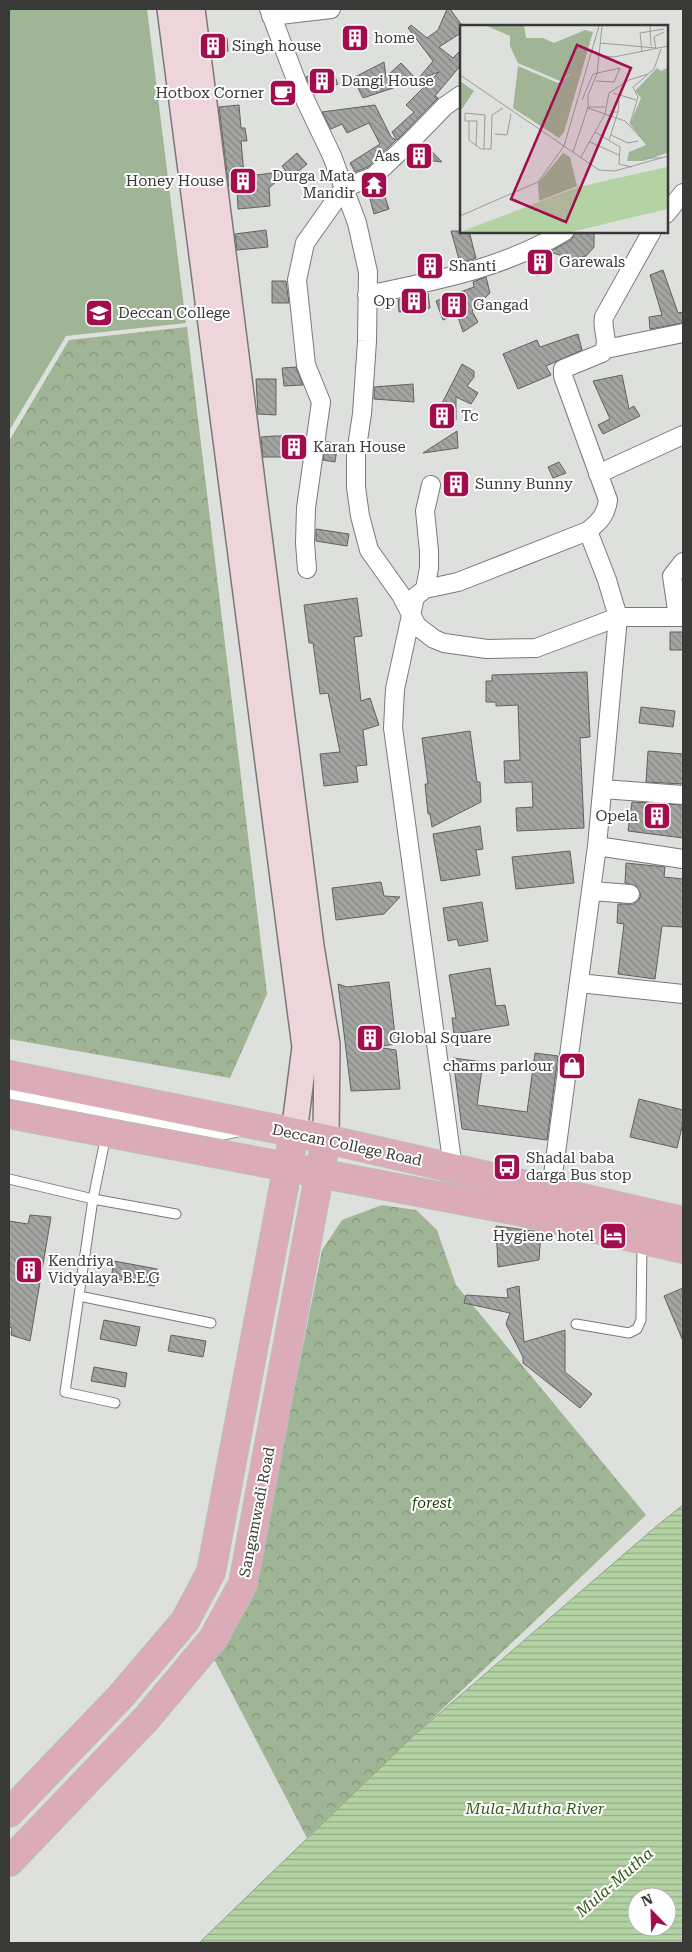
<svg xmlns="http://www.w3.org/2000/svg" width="692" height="1952" font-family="'Roboto Serif',serif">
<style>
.green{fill:#a0b595}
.forest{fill:url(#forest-crowns)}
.water{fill:url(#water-rules);stroke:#8ea584;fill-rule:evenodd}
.building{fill:url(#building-back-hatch);stroke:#606260}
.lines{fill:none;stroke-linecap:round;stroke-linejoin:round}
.lane-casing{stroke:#797a78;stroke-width:11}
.street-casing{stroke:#797a78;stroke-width:20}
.secondary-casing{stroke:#797a78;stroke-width:28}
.primary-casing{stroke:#bcbcbb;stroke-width:30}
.lane{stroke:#fff;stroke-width:9}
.street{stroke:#fff;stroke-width:18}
.secondary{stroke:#edd5db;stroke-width:25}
.primary{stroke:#dbacb8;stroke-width:28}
.labels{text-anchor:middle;stroke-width:4;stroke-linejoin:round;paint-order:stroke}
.poi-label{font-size:15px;fill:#393938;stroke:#fff;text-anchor:start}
.street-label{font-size:15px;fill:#393938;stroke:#fff}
.park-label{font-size:15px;font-style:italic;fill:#1e3b0a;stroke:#fff}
.water-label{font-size:16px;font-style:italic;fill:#33591a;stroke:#fff}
.inset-road{fill:none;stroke:#9c9d9b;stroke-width:1}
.view{fill:#a20d4e;fill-opacity:0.15;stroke:#a20d4e;stroke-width:2.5}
.inset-edge{fill:none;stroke:#393938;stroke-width:2.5}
</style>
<defs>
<pattern id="forest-crowns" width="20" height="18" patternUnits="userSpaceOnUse" patternTransform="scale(1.25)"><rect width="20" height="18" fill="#a0b595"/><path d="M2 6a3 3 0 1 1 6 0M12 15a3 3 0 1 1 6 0" fill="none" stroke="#83947b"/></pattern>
<pattern id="water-rules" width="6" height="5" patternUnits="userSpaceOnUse" patternTransform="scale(1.25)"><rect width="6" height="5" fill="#b3d3a4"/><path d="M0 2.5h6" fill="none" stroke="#93ac87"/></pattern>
<pattern id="building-back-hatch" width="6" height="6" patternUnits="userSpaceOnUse" patternTransform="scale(1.25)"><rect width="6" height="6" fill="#a3a5a2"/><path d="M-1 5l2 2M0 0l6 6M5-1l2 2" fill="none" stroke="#868785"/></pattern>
</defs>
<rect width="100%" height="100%" fill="#dee0dd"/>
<!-- green -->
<path class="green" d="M9 9H147L186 323 66 336 9 431Z"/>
<!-- forest -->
<path class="forest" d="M187 327 267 994 230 1078 9 1039V441L69 340Z
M382 1205 416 1210 437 1230 456 1285 646 1515 307 1838 214 1659 255 1587 322 1250 342 1220Z"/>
<!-- water -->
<path class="water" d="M683 1505V1943H199L412 1737 659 1524ZM637 1897H667V1927H637Z"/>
<!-- building -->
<path class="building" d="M447 9H450L461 24V33L439 47 453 58 459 52 461 65 435 96 438 98 397 140 392 132 414 112 406 105 439 72 417 80 433 61 408 28 411 25 427 38 438 30Z
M364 30 365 46 347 47 346 31Z
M227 38 228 51 212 53 210 40Z
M384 62 386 77 401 63 417 80 363 98 353 78Z
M324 69 326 75 333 72 338 84 314 95 306 77Z
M239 105 241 128H245L247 141H241L244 174 255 172 257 175 286 171 282 166 297 153 307 164 292 177 287 172 269 188 270 206 238 209 237 189 229 190 219 107Z
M375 105 391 137 396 140 368 167 355 172 350 163 380 144 369 123 347 133 342 124 331 129 322 112Z
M424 143 442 162 425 160 422 165 417 162 411 166 407 159Z
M384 194 389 209 374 214 370 199Z
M266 230 268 247 237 250 235 234Z
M451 231H469L476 258 460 263Z
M576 231H594V247L586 256 574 259 549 252 571 240Z
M545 254 551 271 537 276 531 260Z
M429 255 434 270 421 273 417 258Z
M663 270 678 313 683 312V323L650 329 649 317 662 315 650 275Z
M486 277 490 293 472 311 478 322 463 332 457 314 443 320 436 301 474 287 473 282Z
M272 281H286L289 303H272Z
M428 293 430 308 399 312 398 300Z
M578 334 582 350 546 366 551 375 518 389 503 354 537 340 540 347Z
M462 364 474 371V377L467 386 478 393 471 404 456 397V420L433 421Z
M296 367 303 385 284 386 282 368Z
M622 375 629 409 634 406 640 416 603 434 598 425 610 419 593 381Z
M256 379H276V415L258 414Z
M413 384 414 402 374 399V387Z
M457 431 458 448 423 453Z
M275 436H306L302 457H263L261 437Z
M326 442 338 443 335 462 323 460Z
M559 462 566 473 553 478 548 467Z
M316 529 349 534 347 546 316 541Z
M357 598 362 636 354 637 361 701 370 698 379 725 363 730 367 765 356 766 358 782 324 786 320 754 340 752 328 693 320 694 313 643H309L304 605Z
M670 632H683V650H670Z
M587 672 590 737 580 738 584 828 517 831 516 808 533 807 532 782 505 783 504 761 520 760 518 705 496 706V702H486V681H492V675Z
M641 707 675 711 673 727 639 723Z
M470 731 477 782H480L481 802 432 827 430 814H428L425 784H428L422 738Z
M648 751 683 754V784L646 782Z
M632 802 683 805V838L628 831Z
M480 826 483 849 476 850 480 875 441 881 433 834Z
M570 851 574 883 516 889 512 857Z
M626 863 665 867 664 877 683 879V927L662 926 655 979 618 974 624 924 617 923 618 904H634L639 900 641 894 636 886 625 883Z
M381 882 384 896 400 897 384 914 336 920 332 888Z
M482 902 488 941 459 946 457 939 448 941 443 908Z
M490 968 496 1006 505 1005 509 1025 454 1034 452 1018H456L449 975Z
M389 982 396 1044 376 1047 396 1050 400 1089 351 1091 338 984 347 987Z
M535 1053 558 1056 547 1140 462 1129 453 1058 483 1062 477 1105 527 1112Z
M639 1099 683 1110V1123L677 1148 630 1137Z
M30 1215 51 1217 30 1341 11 1335 12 1328 9 1327V1221L28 1224Z
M496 1226 541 1232 539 1260 498 1267Z
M114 1261 157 1269 154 1286 111 1278Z
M519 1286 524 1342 565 1330V1372L592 1394 580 1408 523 1363V1357L506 1324 510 1313 464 1303 466 1295 508 1298 507 1289Z
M683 1288V1341L664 1296Z
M104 1320 140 1327 136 1346 100 1339Z
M171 1335 206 1341 203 1357 168 1351Z
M94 1367 127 1373 125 1387 91 1381Z"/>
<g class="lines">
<!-- lane casing -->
<g class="lane-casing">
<path id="lane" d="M9 1094 224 1135 242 1131
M106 1135 93 1199 176 1214
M9 1179 93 1199 65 1392 115 1403
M79 1296 211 1323
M576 1324 629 1333 637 1329 641 1320 642 1242"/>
</g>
<!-- street casing -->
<g class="street-casing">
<path id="street" d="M269 9 298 85 332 156 357 223 368 272 367 341 362 414 356 453V487L360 516 369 550 401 595 417 626 434 639 444 643 487 649 536 648 618 617H683
M271 16 331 9
M666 214 683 193
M367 295C435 281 505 268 565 231
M606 349 683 333
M598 474 683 435
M307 569 305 543 306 508 321 402 306 365 297 280 305 243 344 188 374 176 412 140 445 106 461 95
M425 589 429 568V551L425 511 431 485
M678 617 672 576 683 562
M603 789 683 795
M597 846 683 859
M592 891 630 894
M579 983 683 994
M453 1168 393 728 395 689 415 597 425 589 458 582 588 531C600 521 606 515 608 500L563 376V369L602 353C611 342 601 330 604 317L652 231
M551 1190 597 846 618 617 607 580 588 531"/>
</g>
<!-- secondary casing -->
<g class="secondary-casing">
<path id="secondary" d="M170 9 305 1047 294 1133
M192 9 311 946 327 1044 326 1139"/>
</g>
<!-- primary casing -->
<g class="primary-casing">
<path id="primary" d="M9 1075 326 1139 683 1221
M9 1114 513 1210 683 1249
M9 1813 121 1696 185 1621 211 1572 294 1133
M9 1862 146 1719 213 1639 243 1584 326 1139"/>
</g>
<!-- lane -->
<use href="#lane" class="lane"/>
<!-- street -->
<use href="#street" class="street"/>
<!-- secondary -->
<use href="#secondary" class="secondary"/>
<!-- primary -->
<use href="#primary" class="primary"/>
</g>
<!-- icons -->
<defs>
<g id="building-square" transform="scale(1.4375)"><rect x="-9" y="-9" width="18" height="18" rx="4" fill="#a20d4e" stroke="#fff"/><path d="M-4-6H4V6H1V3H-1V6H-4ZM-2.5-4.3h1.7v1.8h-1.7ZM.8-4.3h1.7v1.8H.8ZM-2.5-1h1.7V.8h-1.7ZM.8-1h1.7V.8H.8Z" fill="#fff"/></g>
<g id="cafe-square" transform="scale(1.4375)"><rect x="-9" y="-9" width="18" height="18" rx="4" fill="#a20d4e" stroke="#fff"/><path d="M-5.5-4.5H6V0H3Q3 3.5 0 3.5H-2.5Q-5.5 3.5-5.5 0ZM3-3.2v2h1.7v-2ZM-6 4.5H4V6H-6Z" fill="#fff"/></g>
<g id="temple-square" transform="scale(1.4375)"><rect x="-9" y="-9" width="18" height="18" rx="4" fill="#a20d4e" stroke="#fff"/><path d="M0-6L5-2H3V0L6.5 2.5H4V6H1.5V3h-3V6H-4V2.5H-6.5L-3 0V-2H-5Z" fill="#fff"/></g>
<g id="university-square" transform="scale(1.4375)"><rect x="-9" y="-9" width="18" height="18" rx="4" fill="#a20d4e" stroke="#fff"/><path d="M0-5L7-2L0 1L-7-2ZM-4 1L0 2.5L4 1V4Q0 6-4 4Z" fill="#fff"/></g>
<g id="shop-square" transform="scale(1.4375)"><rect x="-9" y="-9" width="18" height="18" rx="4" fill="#a20d4e" stroke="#fff"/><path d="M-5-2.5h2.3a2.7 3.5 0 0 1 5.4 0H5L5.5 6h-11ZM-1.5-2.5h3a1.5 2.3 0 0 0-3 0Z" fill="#fff"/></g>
<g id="bus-square" transform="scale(1.4375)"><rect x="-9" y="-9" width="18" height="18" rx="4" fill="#a20d4e" stroke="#fff"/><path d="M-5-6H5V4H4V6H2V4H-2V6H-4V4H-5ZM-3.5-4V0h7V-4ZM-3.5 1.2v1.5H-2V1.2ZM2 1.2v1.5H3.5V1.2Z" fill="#fff"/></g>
<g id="hotel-square" transform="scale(1.4375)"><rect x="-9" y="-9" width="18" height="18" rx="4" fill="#a20d4e" stroke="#fff"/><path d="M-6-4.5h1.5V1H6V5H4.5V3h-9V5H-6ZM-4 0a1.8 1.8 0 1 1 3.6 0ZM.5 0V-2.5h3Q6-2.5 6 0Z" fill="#fff"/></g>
</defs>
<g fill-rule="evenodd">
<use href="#building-square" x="355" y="38"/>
<use href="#building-square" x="213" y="46"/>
<use href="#building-square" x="322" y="81"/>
<use href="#cafe-square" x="283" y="93"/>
<use href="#building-square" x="419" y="156"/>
<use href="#building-square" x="243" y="181"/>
<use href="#temple-square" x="374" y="185"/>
<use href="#building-square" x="540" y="262"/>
<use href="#building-square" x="430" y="266"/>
<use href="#building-square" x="414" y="301"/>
<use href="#building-square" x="454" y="305"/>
<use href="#university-square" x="99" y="313"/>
<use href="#building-square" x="442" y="416"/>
<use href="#building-square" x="294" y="447"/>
<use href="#building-square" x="456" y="484"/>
<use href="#building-square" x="657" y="816"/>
<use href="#building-square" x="370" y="1038"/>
<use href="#shop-square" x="572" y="1066"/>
<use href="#bus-square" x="507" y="1167"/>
<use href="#hotel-square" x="613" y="1236"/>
<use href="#building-square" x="29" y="1270"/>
</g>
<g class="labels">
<!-- poi labels -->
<g class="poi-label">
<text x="374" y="43">home</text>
<text x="232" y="51">Singh house</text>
<text x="341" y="86">Dangi House</text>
<text x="264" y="98" text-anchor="end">Hotbox Corner</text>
<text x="400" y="161" text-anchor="end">Aas</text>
<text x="355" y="181" text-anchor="end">Durga Mata<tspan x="355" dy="17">Mandir</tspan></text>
<text x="224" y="186" text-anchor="end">Honey House</text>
<text x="559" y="267">Garewals</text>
<text x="449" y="271">Shanti</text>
<text x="395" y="306" text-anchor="end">Op</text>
<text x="473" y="310">Gangad</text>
<text x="118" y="318">Deccan College</text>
<text x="461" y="421">Tc</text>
<text x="313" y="452">Karan House</text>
<text x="475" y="489">Sunny Bunny</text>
<text x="638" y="821" text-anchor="end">Opela</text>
<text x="389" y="1043">Global Square</text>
<text x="553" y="1071" text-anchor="end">charms parlour</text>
<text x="526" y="1163">Shadal baba<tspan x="526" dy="17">darga Bus stop</tspan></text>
<text x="594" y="1241" text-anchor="end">Hygiene hotel</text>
<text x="48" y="1266">Kendriya<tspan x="48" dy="17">Vidyalaya B.E.G</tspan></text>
</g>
<!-- street labels -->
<g class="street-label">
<text transform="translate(347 1145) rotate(12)" y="5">Deccan College Road</text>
<text transform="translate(257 1512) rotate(-79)" y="5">Sangamwadi Road</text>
</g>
<!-- park labels -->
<g class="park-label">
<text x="432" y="1508">forest</text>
</g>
<!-- water labels -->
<g class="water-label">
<text x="535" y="1814">Mula-Mutha River</text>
<text transform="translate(614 1882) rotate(-41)" y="6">Mula-Mutha</text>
</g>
</g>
<!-- overview -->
<g transform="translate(460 25)">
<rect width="208" height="208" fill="#dee0dd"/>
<path d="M27 1H64L66 13H83L94 18 125 5 133 7 120 52 110 49 100 56 58 38 50 21V11ZM197 43 201 46 207 43V128L183 136H167L169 127 186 120 170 99 181 73 175 66ZM0 56 14 66 2 84 0 83Z" fill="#a0b595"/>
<path d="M58 41 98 58 111 49 120 52 104 107 99 113 53 83ZM103 128 110 132 117 161 79 176 78 158Z" fill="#a0b595"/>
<path d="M207 142V184L111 207H0L118 162Z" fill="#b3d3a4"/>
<path class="inset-road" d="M142 1 137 49 128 70V83L165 96 184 116M190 1 191 21M140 18 196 23M196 24 194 12 204 7M182 27 180 8 204 4M137 30 154 32 208 21M0 50 139 145 155 146 208 131M153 68 176 75M122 75 133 49 160 43 154 57 136 56M149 91 152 87H158L159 75M9 96V115L21 124H31L32 90 43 83M170 99 178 72 173 62 194 44 201 24M135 107 160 122 159 139 172 142M35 109 47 110 51 89M151 110 168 118 178 116M149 115 158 87M130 117 159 130M16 121 17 96H5V88L25 90 24 124M104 121 139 1M113 127 128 82H145M121 132 145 89 149 68 169 55 188 49M183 133H202M0 191 78 157 104 121"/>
<path class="view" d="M117 20 171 43 106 197 51 174Z"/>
<rect width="208" height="208" class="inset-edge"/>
</g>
<!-- border -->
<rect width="692" height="1952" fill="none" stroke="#393938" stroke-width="20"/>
<!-- north arrow -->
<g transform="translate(652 1912) rotate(337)"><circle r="24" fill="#ffffff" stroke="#b0b0af"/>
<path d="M0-4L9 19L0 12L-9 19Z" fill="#a20d4e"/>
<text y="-8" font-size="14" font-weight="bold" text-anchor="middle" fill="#393938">N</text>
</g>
</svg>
